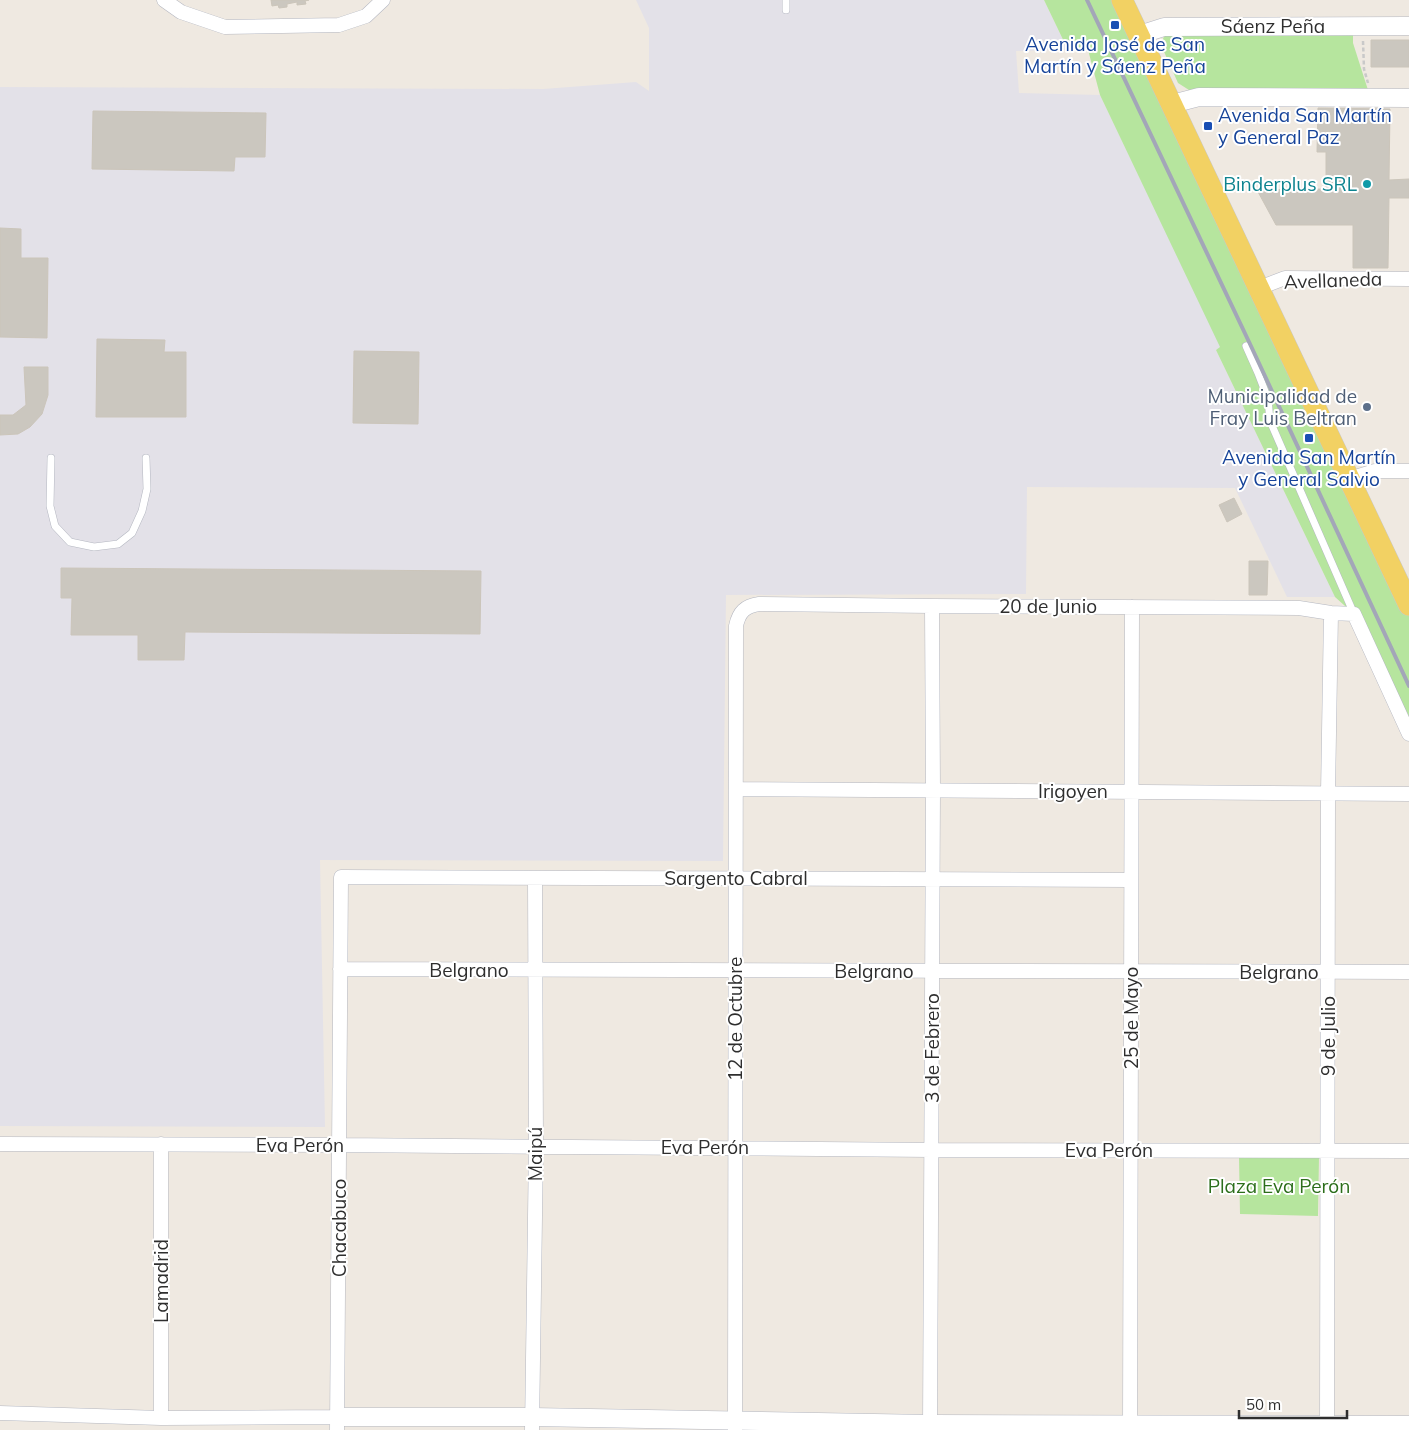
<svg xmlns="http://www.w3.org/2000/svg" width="1409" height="1430" font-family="Mulish,sans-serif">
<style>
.industrial{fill:#e3e1e8}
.green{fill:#b6e59e}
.building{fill:#cbc7bf;stroke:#cbc5ba}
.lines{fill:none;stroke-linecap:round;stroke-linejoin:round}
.service-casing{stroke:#b4b7c1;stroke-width:8}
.minor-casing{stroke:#b4b7c1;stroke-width:15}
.tertiary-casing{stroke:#b4b7c1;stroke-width:19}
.primary-casing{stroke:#c9c9c9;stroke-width:22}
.path{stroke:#c9c9c9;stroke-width:2.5;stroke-dasharray:4 2.5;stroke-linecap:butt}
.service{stroke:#fff;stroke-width:7}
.minor{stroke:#fff;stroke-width:14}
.tertiary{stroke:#fff;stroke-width:18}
.primary{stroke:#f2d163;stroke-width:21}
.rail{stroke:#a3a6b8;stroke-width:4}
.transit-dot{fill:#1a4fb4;stroke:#fff;stroke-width:2}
.culture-dot{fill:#0f9aa8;stroke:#fff;stroke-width:2}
.service-dot{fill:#5c6f8a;stroke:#fff;stroke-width:2}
.labels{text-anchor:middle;stroke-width:4;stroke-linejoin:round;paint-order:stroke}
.street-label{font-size:19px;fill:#2e2e2e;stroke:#fff}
.transit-label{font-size:19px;fill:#164399;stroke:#fff}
.culture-label{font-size:19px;fill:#0d838f;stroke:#fff;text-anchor:end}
.service-label{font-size:19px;fill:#4e5e75;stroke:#fff;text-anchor:end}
.park-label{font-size:19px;fill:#2c6e1b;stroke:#fff}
</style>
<rect width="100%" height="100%" fill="#efe9e1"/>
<!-- industrial -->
<path class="industrial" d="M636 0H1044L1068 50 1016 51 1019 93 1100 95 1221 347 1216 350 1335 597H1287L1235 488 1027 487 1026 594 726 595 723 861 320 860 325 1127 0 1126V87L543 89 636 82 649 91V28Z"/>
<!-- green -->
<path class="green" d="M1044 0H1122L1409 605V734L1354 614 1335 597 1216 350 1220 347 1100 95 1087 46 1068 50Z
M1353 32V43L1368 90H1189L1178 83 1161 45 1164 36Z
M1239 1157H1319L1318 1216 1240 1214Z"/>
<!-- building -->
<path class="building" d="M271 0H309L305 1 306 4 297 5V2L287 4V7L279 8 278 5 272 6Z
M1371 40H1409V67H1371Z
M1318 108 1390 109 1389 180 1409 179V198H1389L1388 268H1353V225H1276L1257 190 1326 189V152H1317Z
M93 111 266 113 265 157H235L234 171 92 169Z
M0 228 21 229V258H48L47 338 0 337Z
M97 339 165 340 164 352H186V417H96Z
M354 351 419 352 418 424 353 423Z
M24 367H48V395L42 414 30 427 18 434 0 435V415H13L26 405Z
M1310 432 1314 442 1308 445 1304 435Z
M1234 498 1242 514 1227 522 1219 505Z
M1249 561H1268L1267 595H1249Z
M61 568 481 571 480 634 185 632 184 660H138V635H71L72 598H61Z"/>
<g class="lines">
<!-- service casing -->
<g class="service-casing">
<path id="service" d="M786 0V10
M1246 346 1258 373 1268 399 1270 421 1354 614
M51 458 50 506 55 526 70 542 94 547 118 544 132 533 142 511 147 489 146 458"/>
</g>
<!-- minor casing -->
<g class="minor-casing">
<path id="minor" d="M164 0 181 12 225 27 339 25 366 16 383 0
M1259 288 1285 278 1409 279
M1349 479 1375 471H1409
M736 789 1409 794
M340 969 1409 972
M0 1144 339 1145 932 1150 1409 1151
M0 1413 161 1418 338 1417
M161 1418V1144
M337 1430 341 877 1131 880
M532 1430 536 1146 535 878
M735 1430 736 626C739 612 745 606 759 604L932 606 1299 608 1331 613 1354 614 1409 734
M930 1430 933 790 932 606
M1130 1430 1132 607
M1327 1430 1328 793 1331 613"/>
</g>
<!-- tertiary casing -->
<g class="tertiary-casing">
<path id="tertiary" d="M1139 35 1164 27 1409 26
M1172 104 1199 97 1409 98
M338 1417H532L930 1424 1409 1425"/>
</g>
<!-- primary casing -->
<g class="primary-casing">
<path id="primary" d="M1122 0 1409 605"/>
</g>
<!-- path -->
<path class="path" d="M1363 41 1364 69 1368 83"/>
<!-- service -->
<use href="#service" class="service"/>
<!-- minor -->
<use href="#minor" class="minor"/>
<!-- tertiary -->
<use href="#tertiary" class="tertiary"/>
<!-- primary -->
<use href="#primary" class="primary"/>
<!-- rail -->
<path class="rail" d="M1087 0 1250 344 1409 686"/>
</g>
<!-- markers -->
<g class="transit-dot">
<rect x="1110" y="20" width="10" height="10" rx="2.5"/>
<rect x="1203" y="121" width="10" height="10" rx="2.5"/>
<rect x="1304" y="433" width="10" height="10" rx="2.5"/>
</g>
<circle class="culture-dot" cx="1367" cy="184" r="5"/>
<circle class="service-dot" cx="1367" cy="407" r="5"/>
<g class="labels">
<!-- street labels -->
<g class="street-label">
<text x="1273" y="33">Sáenz Peña</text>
<text transform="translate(1333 280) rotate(-2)" y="7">Avellaneda</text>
<text x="1048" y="613">20 de Junio</text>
<text x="1073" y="798">Irigoyen</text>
<text x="736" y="885">Sargento Cabral</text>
<text x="469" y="977">Belgrano</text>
<text x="874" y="978">Belgrano</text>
<text x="1279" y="979">Belgrano</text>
<text transform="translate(1131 1018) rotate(-90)" y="7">25 de Mayo</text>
<text transform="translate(735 1019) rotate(-90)" y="7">12 de Octubre</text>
<text transform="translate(1328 1036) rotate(-90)" y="7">9 de Julio</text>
<text transform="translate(932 1048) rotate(-90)" y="7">3 de Febrero</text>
<text x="300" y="1152">Eva Perón</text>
<text x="705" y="1154">Eva Perón</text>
<text x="1109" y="1157">Eva Perón</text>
<text transform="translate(535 1154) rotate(-90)" y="7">Maipú</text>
<text transform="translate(339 1228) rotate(-90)" y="7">Chacabuco</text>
<text transform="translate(161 1281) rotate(-90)" y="7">Lamadrid</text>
</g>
<!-- transit labels -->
<g class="transit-label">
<text x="1115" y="51">Avenida José de San<tspan x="1115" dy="22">Martín y Sáenz Peña</tspan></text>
<text x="1218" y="122" text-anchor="start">Avenida San Martín<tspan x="1218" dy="22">y General Paz</tspan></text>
<text x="1309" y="464">Avenida San Martín<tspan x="1309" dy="22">y General Salvio</tspan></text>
</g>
<!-- culture labels -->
<g class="culture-label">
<text x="1357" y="191">Binderplus SRL</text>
</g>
<!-- service labels -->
<g class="service-label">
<text x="1357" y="403">Municipalidad de<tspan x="1357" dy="22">Fray Luis Beltran</tspan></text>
</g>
<!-- park labels -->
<g class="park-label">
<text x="1279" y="1193">Plaza Eva Perón</text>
</g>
</g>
<!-- scale -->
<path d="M1239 1410v8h108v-8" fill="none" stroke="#2e2e2e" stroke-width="2.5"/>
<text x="1246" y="1410" font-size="15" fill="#2e2e2e" stroke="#ffffff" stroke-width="4" paint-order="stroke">50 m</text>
</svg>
